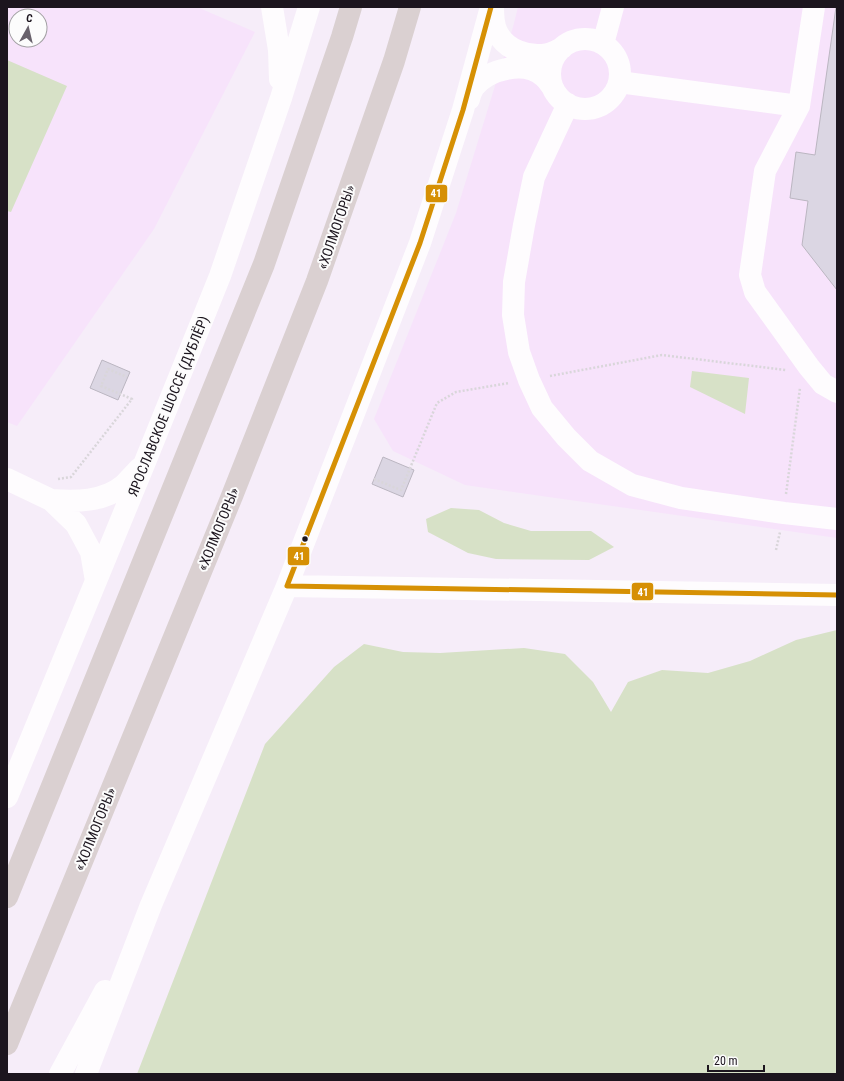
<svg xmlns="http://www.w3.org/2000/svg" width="844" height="1081" font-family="'Roboto Condensed',sans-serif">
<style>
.built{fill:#f7e3fb;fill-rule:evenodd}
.green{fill:#d7e1c7}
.building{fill:#dbd6e3;stroke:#bbb6c1}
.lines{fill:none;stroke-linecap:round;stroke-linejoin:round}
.path{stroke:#d9d6da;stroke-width:2.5;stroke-dasharray:2 2;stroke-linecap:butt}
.minor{stroke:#fefcfe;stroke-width:22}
.highway{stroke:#dad0d1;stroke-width:22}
.bus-1-casing{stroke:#fcfcfc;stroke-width:8}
.bus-1{stroke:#d69004;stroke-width:5}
.bus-dot{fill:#1c151e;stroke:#fcfcfc;stroke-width:1.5}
.labels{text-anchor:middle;stroke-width:4;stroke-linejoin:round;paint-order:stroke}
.street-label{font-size:14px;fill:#1c151e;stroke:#fcfcfc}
.line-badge{stroke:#fcfcfc;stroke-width:1.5}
.badge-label{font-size:11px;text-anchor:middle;font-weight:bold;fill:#fff}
</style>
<rect width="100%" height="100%" fill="#f6edf9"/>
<!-- built -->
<path class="built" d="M7 7H197L255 32 154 229 17 426 7 422ZM16 16H40V40H16Z
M518 7H837V538L465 485 393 451 374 419 456 213 513 27Z"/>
<!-- green -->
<path class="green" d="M7 60 67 86 11 212 7 211Z
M692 371 749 378 745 414 690 387Z
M451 508 479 510 504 523 531 531H591L614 547 589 560 496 559 468 553 428 532 426 519Z
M837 630V1074H137L265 744 334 667 364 644 403 652 440 653 524 648 565 654 593 682 611 712 628 682 662 670 708 673 750 661 796 640Z"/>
<!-- building -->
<path class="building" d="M836 7H837V290L802 245 808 201 790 198 796 152 815 155Z
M102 360 130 372 118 400 90 388Z
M383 457 414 470 403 497 372 484Z"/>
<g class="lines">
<!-- path -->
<path class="path" d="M550 376 662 355 786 370
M58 479 71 477 132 399 101 386 108 369 127 377
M374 479 401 490 437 403 456 392 509 383
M786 494 800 388
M776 550 780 532"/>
<!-- minor -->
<path class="minor" d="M272 7 279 50 280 79
M493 7C493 15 493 24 497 32 506 50 528 58 548 54 553 53 558 50 562 48
M814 7 799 106 765 171 750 275 755 292 809 367 823 384 837 392
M550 74a35 35 0 1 1 70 0a35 35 0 1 1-70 0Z
M603 44 613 7
M619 82 799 106
M469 99C470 95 472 90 474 87 489 69 525 60 543 76 547 79 550 84 553 88
M568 104 534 177 524 225 514 282 513 315 519 352 529 380 542 408 566 437 590 461 632 485 681 498 784 513 837 519
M7 479 51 500 76 524 91 552 96 581
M51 500C75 502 104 502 124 485 129 480 134 474 139 469
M287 586 837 595
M7 797 145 462 220 276 281 98 309 7
M60 1074 105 991
M86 1074 151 905 287 586 420 243 463 110 491 7"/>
<!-- highway -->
<path class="highway" d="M7 897 264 264 342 37 351 7
M7 1044 232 496 317 281 394 61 410 7"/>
<!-- bus-1 casing -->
<g class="bus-1-casing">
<path id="bus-1" d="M491 7 463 110 420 243 287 586 837 595"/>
</g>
<!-- bus-1 -->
<use href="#bus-1" class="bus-1"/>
</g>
<!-- markers -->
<circle class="bus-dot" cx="305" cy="539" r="3.5"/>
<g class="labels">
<!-- street labels -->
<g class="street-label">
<text transform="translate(336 227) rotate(-71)" y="5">«ХОЛМОГОРЫ»</text>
<text transform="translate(168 406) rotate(-68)" y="5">ЯРОСЛАВСКОЕ ШОССЕ (ДУБЛЁР)</text>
<text transform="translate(218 529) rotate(-68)" y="5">«ХОЛМОГОРЫ»</text>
<text transform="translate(95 829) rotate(-68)" y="5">«ХОЛМОГОРЫ»</text>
</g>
</g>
<g class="line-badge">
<rect x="425" y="184" width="23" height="19" rx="4" fill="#d69004"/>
<rect x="287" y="546" width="23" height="20" rx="4" fill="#d69004"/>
<rect x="631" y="582" width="23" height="19" rx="4" fill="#d69004"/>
</g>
<g class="badge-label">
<text x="436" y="197">41</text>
<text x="299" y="560">41</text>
<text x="643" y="596">41</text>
</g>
<!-- border -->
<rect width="844" height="1081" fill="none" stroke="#1c151e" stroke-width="16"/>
<!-- north arrow -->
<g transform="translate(28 28) rotate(8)"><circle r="19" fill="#fcfcfc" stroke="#a2a0a3"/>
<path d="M0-3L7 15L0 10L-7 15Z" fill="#68616b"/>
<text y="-6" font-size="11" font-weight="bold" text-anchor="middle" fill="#1c151e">С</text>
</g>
<!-- scale -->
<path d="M708 1065v6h56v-6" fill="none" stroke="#1c151e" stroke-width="2"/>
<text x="714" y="1065" font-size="12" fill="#1c151e" stroke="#fcfcfc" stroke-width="3" paint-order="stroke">20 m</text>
</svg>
